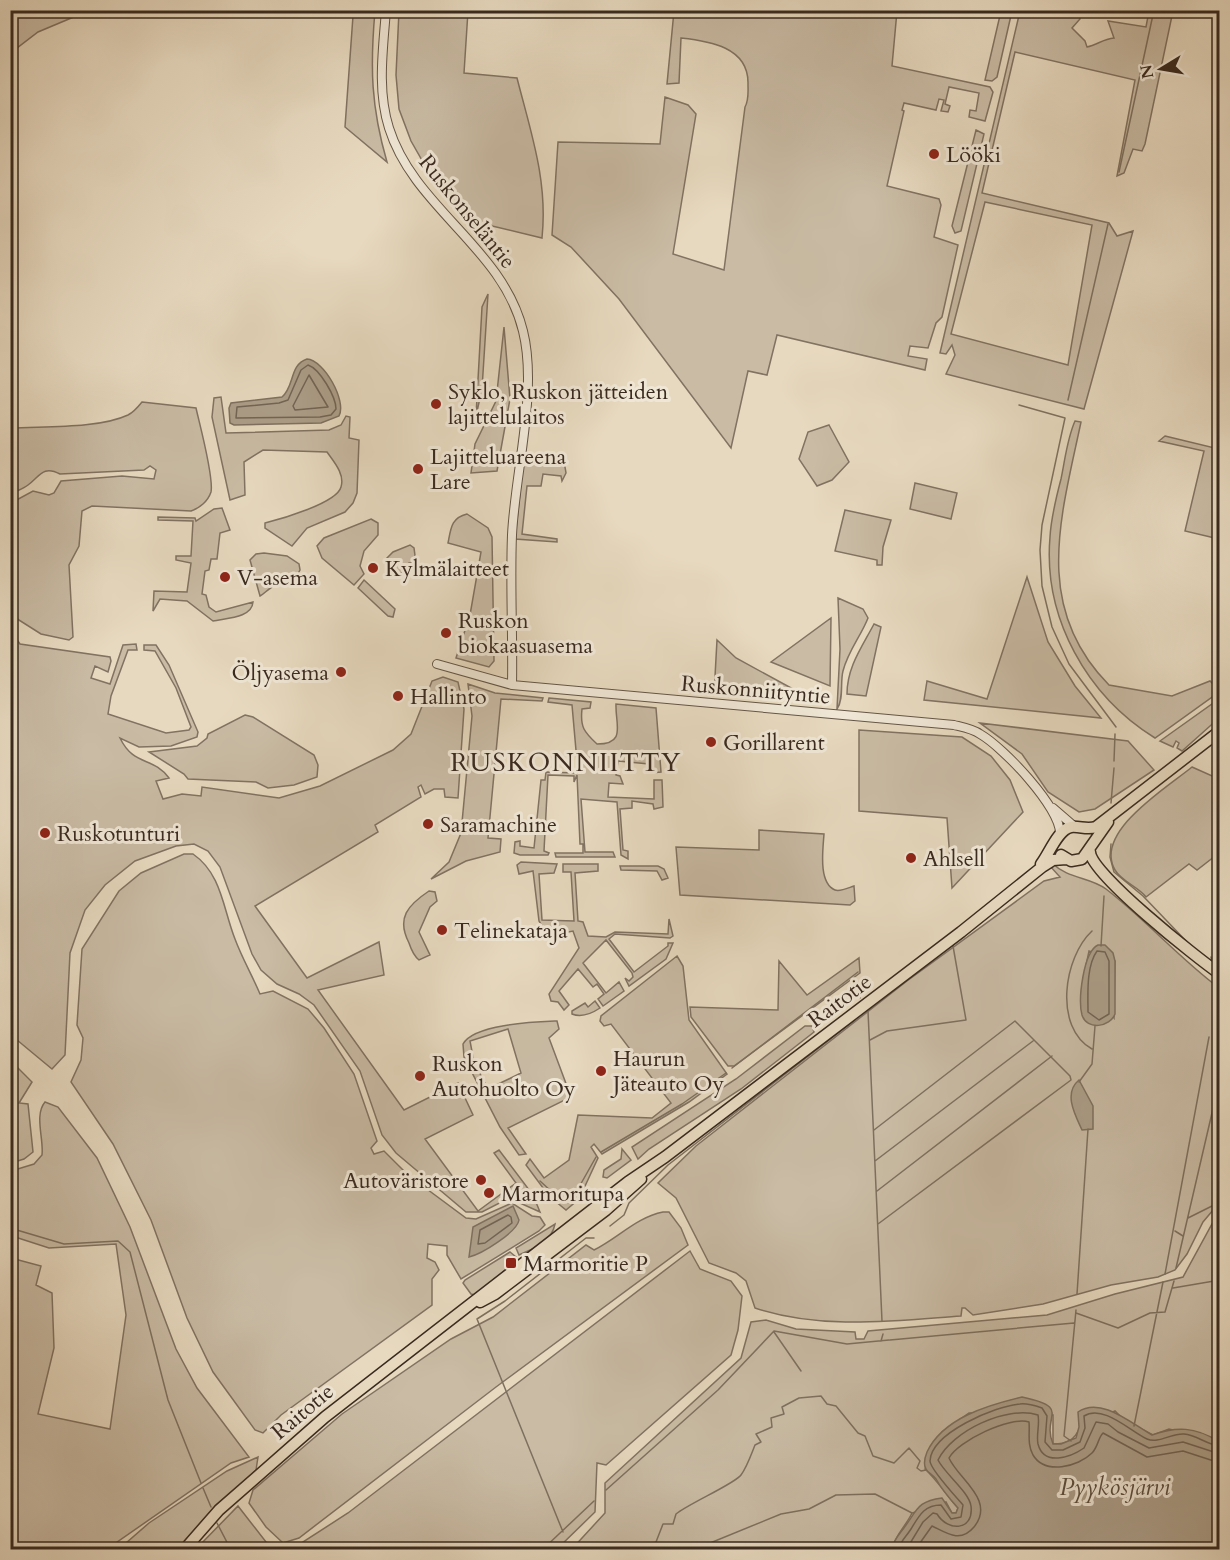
<svg xmlns="http://www.w3.org/2000/svg" width="1230" height="1560" font-family="Cardo,serif">
<style>
.green{fill:#c9bba4;stroke:#817262;stroke-width:1.5;fill-rule:evenodd}
.water{fill:#ac9e89;stroke:#7e705f;stroke-width:1.5}
.lines{fill:none;stroke-linecap:round;stroke-linejoin:round}
.shore{stroke:#726454;stroke-width:1.5}
.stream{stroke:#7e705f;stroke-width:1.5}
.minor-casing{stroke:#645647;stroke-width:10}
.major-casing{stroke:#392a1f;stroke-width:13}
.minor{stroke:#efe6d5;stroke-width:8}
.major{stroke:#e7d9bf;stroke-width:10}
.poi-dot{fill:#8f2418;stroke:#efe6d5;stroke-width:2}
.labels{text-anchor:middle;stroke-width:6;stroke-linejoin:round;paint-order:stroke}
.poi-label{font-size:22px;fill:#392a1f;stroke:#efe6d5;text-anchor:start}
.street-label{font-size:22px;fill:#392a1f;stroke:#efe6d5}
.water-label{font-size:24px;font-style:italic;fill:#5c4d3f;stroke:#efe6d5}
.quarter-label{font-size:26px;letter-spacing:1.5px;fill:#392a1f;stroke:#efe6d5}
</style>
<rect width="100%" height="100%" fill="#e7d9bf"/>
<filter id="stains"><feTurbulence type="fractalNoise" baseFrequency=".00333" numOctaves="4"/><feColorMatrix values="0 0 0 0 .2 0 0 0 0 .09 0 0 0 0 .02 0 0 0 .5 -.17"/></filter>
<radialGradient id="worn" r=".72"><stop offset=".6" stop-color="#630" stop-opacity="0"/><stop offset="1" stop-color="#630" stop-opacity=".3"/></radialGradient>
<!-- green -->
<path class="green" d="M358 10 375 11C370 67 371 107 387 162L345 127 353 16Z
M10 11 11 10 88 11 38 32 13 51 11 50Z
M399 11H468L464 73 517 78C531 133 548 181 542 238L467 220 427 169 411 141 399 109 396 75Z
M674 11H897L892 66 990 87 993 92 985 121 969 117 970 110 976 111 979 93 949 87 945 104 950 106 948 112 941 111 944 100 939 99 936 110 904 103 902 110 904 111 887 186 939 199 941 205 934 237 958 245 942 317 936 323 928 348 910 346 908 356 927 359 925 370 777 335 767 375 748 371 731 448 619 299 571 247 552 235 558 142 660 144 665 97 688 105 696 114 673 254 724 270 745 107C749 100 748 92 748 84 749 47 709 41 681 38L679 83 667 84Z
M1001 11H1012L997 77 992 81 985 80Z
M1020 11H1076L1080 19 1072 28 1085 41 1087 47C1097 45 1103 39 1114 38L1108 21 1146 27 1149 11H1173L1145 144 1142 151 1133 149 1124 173 1117 176 1135 80 1015 52 982 193 1109 223 1117 236 1133 231 1084 409 946 374 955 355 952 345 946 354 940 353ZM985 202 1092 225 1068 365 951 334Z
M976 130 984 134 961 231 955 233 952 226Z
M488 294 482 389 476 416 482 307Z
M504 327 510 399 497 471 471 473 475 444 496 401Z
M221 397 226 433 329 430 341 425 346 416 350 417 349 438 359 440 357 493 353 503 345 512 307 528 292 546 265 528V523C281 519 337 503 341 487 345 474 334 462 327 452L263 450 244 462 245 495 230 500 212 417 214 398Z
M142 402 196 408C200 426 214 477 211 492 208 501 200 508 191 511L92 506 82 511 79 546 69 565 73 637 69 640 41 634 11 615V503L33 491 49 495 54 493 61 481 122 476 154 479 156 470 150 466 144 470 60 474C43 465 40 476 28 485 23 489 16 491 11 494V428C44 426 98 429 128 415 134 412 138 407 142 402Z
M1075 421 1081 422C1061 517 1032 607 1109 685L1172 696 1210 681 1215 686 1219 682V692L1155 738C1087 696 1043 618 1050 537 1051 518 1056 498 1061 479 1065 460 1067 439 1075 421Z
M829 425 849 462 832 480 817 486 799 459 808 432Z
M1165 436 1219 449V539L1185 531 1204 451 1159 441Z
M528 463 561 464 565 467 566 473 562 481 561 476 543 474 541 486H527L522 534 557 539V542L515 539 523 465Z
M915 483 957 493 951 519 910 509Z
M222 508 230 530 220 533 217 559H211L209 570 205 571 202 594 206 595 209 607 216 612 253 602C252 618 226 618 213 621L187 601 160 599 153 611 154 591 187 592 191 563 176 560V556H191L193 521 158 520V517L195 518 196 521 214 509Z
M845 510 891 520 883 547 882 565H877V560L835 551Z
M467 514 488 528 492 537 494 661 489 667 456 658 470 615 481 552 448 543C451 528 451 518 467 514Z
M371 519 378 523V535L364 551 360 566 364 574 354 585 322 558 317 546 324 538Z
M410 545 414 548 416 563H409V571L401 573 397 577 387 566 386 559 393 552Z
M264 553 287 556 299 564 300 570C294 583 282 582 272 587 267 590 264 594 260 596L250 560 256 554Z
M1027 577 1048 642 1075 686 1101 718 924 700 927 681 987 699Z
M364 580 395 609 393 617 388 616 358 588Z
M838 598 863 609 868 618C861 636 848 651 843 671 840 682 844 699 837 709L840 649Z
M831 618 830 686 771 662Z
M874 624 881 627 866 696 847 694C847 667 862 647 874 624Z
M11 631 20 644 110 657 111 661 108 672 95 666 91 678 110 684 123 645 136 644 137 650H128L111 696 108 714 166 733 189 730 191 727 176 688 155 651 144 650V645H156L169 665 198 732 197 737 171 746 139 747 120 738C134 767 153 756 169 778L156 781 163 799 182 794 201 796 202 787 279 798 320 786 393 750 411 734 432 681 443 677 458 682 464 709 458 798 445 797 444 789H434L425 794 421 785 418 787 421 797 375 825 378 832 255 906 307 978 379 942 384 975 318 990 404 1110 458 1083 473 1115 425 1139 478 1211 516 1183 494 1153 499 1150 533 1195 540 1212 509 1198 482 1212H466L396 1153 382 1135 360 1071 314 1005 299 994 277 984 261 970 252 954 220 867 208 851 194 844 176 846 135 861 105 885 85 910 70 953 65 1055 52 1069 11 1035Z
M717 640 736 658 815 701 714 695Z
M468 684 495 693 543 698 542 701 501 699 488 838 501 839 500 852 466 861 431 879 449 862 461 833 472 716Z
M549 698 591 702 590 708 582 709C580 727 584 732 597 744 627 744 615 724 616 704L656 708 661 772 651 773 649 764 618 761 616 775 620 776 623 784 609 783 608 797 654 799V780H662L663 807 654 809 653 804 632 801V808L620 809 623 850 628 851V859L621 855 617 802 581 799 585 852H613L615 857H556L555 853H583V844H580L577 775 574 782V776L548 775 544 851 549 853 548 855H520L514 853 515 842 520 841V846L534 848 541 780H545L546 772 578 773 572 705 548 702Z
M1219 699V718L1182 751 1177 748 1179 743 1176 741 1173 747 1160 741Z
M245 715 253 717 314 755 318 765 317 777 294 785 268 788 256 782 188 779 184 774 149 752 197 746 207 738 208 734Z
M980 723 1128 741 1154 770 1095 809 1079 812 1048 792 1022 754Z
M859 730 962 737 991 756 1010 780 1023 812 952 888 947 818 859 811Z
M1192 767 1219 779V853L1197 870 1189 864 1146 897C1137 886 1122 882 1115 870 1093 832 1168 787 1192 767Z
M759 830 824 834C823 849 818 883 835 890 840 892 848 888 854 886L855 901 850 905 680 895 676 847 759 850Z
M184 854H193C222 874 223 909 235 939 242 958 252 975 260 994L273 991 308 1009 324 1028 354 1074 377 1141 371 1148 374 1154 384 1151 408 1175 466 1218 476 1219 512 1203 532 1216 540 1217 545 1225 539 1231 461 1279 447 1255V1246L428 1244 427 1258 435 1262 439 1270 432 1279V1305L281 1415 263 1433 255 1430 213 1372 187 1318 151 1220 113 1144 71 1082 81 1060 83 1038 77 1025 82 949 119 891 141 873Z
M521 862 557 864 554 873 539 874 542 920 574 921 571 872H563V864H598V871L575 873 578 921 583 922 588 936 606 937 615 932 668 934 669 919 673 936 670 938 615 934 609 939 634 972 668 946V943H673L666 959 629 986 625 978 629 981 633 977 632 973 606 940 583 963 606 993 619 982 624 991 603 1006 598 999 604 994 597 984 593 987 578 969 559 991 569 1005 564 1010 558 1002 551 1001 549 994 579 948 573 931 548 936 539 921 533 871 519 874 517 865Z
M1052 863C1068 879 1090 877 1106 889 1146 920 1179 958 1219 988V1203L1203 1222 1187 1254 1175 1270 1158 1277 1111 1285 1043 1304 973 1315 965 1308H962L961 1316C892 1321 821 1330 755 1308L746 1281 736 1273 709 1263 676 1198 658 1183 696 1146 907 981 1044 881 1060 877 1049 865ZM1089 951 1115 961 1114 1018 1084 975Z
M620 866H658L664 869 668 878 662 880 657 871 621 870Z
M429 891 435 892 437 901 430 907 419 932 430 955 419 960C414 956 411 949 409 943 396 918 408 905 429 891Z
M677 956 683 966 689 1020 727 1074 689 1102 602 1154 594 1144 591 1147 598 1158 579 1199 566 1210 549 1196 526 1165 530 1159 544 1178 569 1160 578 1115 652 1118 671 1103 611 1024 604 1026 600 1021 601 1016Z
M859 958 860 973 734 1066H728L691 1017 690 1007 778 1010 779 961 807 995Z
M595 1001 600 1008C591 1014 582 1018 572 1014V1011L585 1003 588 1007Z
M557 1021 559 1029 549 1038 571 1097 508 1128 526 1154 519 1155 500 1127 464 1057 463 1044C474 1024 535 1022 557 1021ZM508 1029 521 1073 488 1089 474 1062 470 1041Z
M805 1026H812L814 1032 741 1089 649 1149 638 1159 632 1147 736 1079Z
M10 1060 32 1082 19 1103 28 1104 33 1152 24 1159 11 1163Z
M45 1102 58 1107 97 1158 130 1227 176 1349 197 1388 249 1457 231 1463 107 1549H11L10 1453 16 1437 10 1433 11 1258 41 1266 36 1285 52 1293 54 1348 38 1414 110 1429 126 1315 116 1244 49 1248 12 1236 11 1241V1171L34 1164 42 1155C44 1139 34 1115 45 1102Z
M622 1149 631 1160 607 1178 603 1177 604 1170 621 1159Z
M663 1212H669L681 1228 688 1245 496 1387 299 1538 283 1543 266 1527 249 1503 253 1490 342 1414 451 1339 493 1317 586 1245 594 1250C618 1238 637 1217 663 1212Z
M1219 1216V1444L1218 1441 1169 1429 1153 1435 1124 1420 1115 1411 1080 1427C1075 1440 1067 1444 1053 1444V1415L969 1413 942 1432 925 1469C938 1481 946 1495 958 1508L956 1513H952L946 1502 912 1513C906 1526 895 1535 892 1549L571 1550 605 1513V1483L741 1358 751 1322 766 1320 796 1329 855 1332 856 1339H864L868 1331 1047 1315 1115 1294 1183 1277 1212 1224Z
M555 1224C551 1244 531 1249 519 1255L516 1248Z
M690 1251 700 1269 731 1281 742 1296 738 1330 731 1355 606 1465 597 1463 595 1512 557 1549H292L348 1513Z
M510 1252 516 1257 507 1264 509 1267 475 1295 471 1294 463 1283 465 1280Z
M258 1457 256 1470 177 1549 118 1550 149 1523 227 1471Z
M238 1506 266 1542 279 1549H240L239 1546 226 1549H196Z"/>
<!-- water -->
<path class="water" d="M307 359C324 360 347 401 339 416L321 423 234 425 230 423 229 408 231 403 282 397C295 386 289 365 307 359Z
M1105 945 1113 953 1115 961V1014C1110 1027 1087 1031 1082 1015 1078 1000 1083 952 1098 945Z
M1079 1080 1093 1106V1129L1082 1130C1075 1115 1063 1093 1079 1080Z
M513 1206 519 1220C517 1232 482 1254 469 1257L473 1227Z
M1022 1397C1073 1408 1041 1415 1053 1444H1061L1076 1438 1079 1427 1078 1412C1101 1396 1132 1424 1152 1435 1177 1426 1195 1427 1218 1441L1219 1549H892C894 1538 900 1534 906 1525 918 1508 919 1501 942 1498L952 1513H956L958 1508C950 1499 942 1490 936 1479 933 1475 928 1473 926 1469 923 1464 925 1457 927 1452 943 1418 988 1405 1022 1397Z"/>
<g class="lines">
<!-- shore -->
<path class="shore" d="M308 365C320 369 336 397 336 409L331 415 320 417 236 418 237 407 279 403 288 400 301 370Z
M309 375 328 407 295 410 293 406Z
M1097 951 1105 952 1109 961V1014L1099 1020 1088 1012C1088 995 1086 966 1097 951Z
M508 1215 511 1217 512 1223 485 1243 478 1244 480 1230Z
M898 1550C901 1540 906 1537 911 1529 919 1516 924 1505 941 1505L951 1519 961 1517 963 1505C957 1498 930 1469 930 1461 931 1433 995 1406 1020 1404 1027 1403 1036 1406 1042 1408L1047 1416 1045 1442 1052 1450H1063L1080 1442 1085 1428 1084 1416C1103 1404 1130 1431 1147 1439 1158 1444 1172 1433 1184 1434 1197 1435 1207 1445 1220 1446
M906 1550 923 1522 933 1513 937 1514C948 1532 974 1531 971 1506 969 1492 945 1474 938 1460 952 1431 1007 1405 1038 1415 1040 1424 1036 1435 1038 1444 1044 1467 1071 1457 1084 1448L1096 1422 1108 1424 1118 1432 1149 1448 1183 1442 1220 1454
M915 1550 932 1526C945 1532 960 1544 974 1527 996 1500 958 1479 949 1458 958 1441 1010 1416 1029 1422 1030 1433 1027 1444 1033 1455 1045 1475 1078 1467 1092 1453 1098 1447 1098 1438 1103 1433L1147 1457 1183 1451 1220 1463"/>
<!-- stream -->
<path class="stream" d="M1119 172 1154 10
M1068 400 1108 224
M1019 405 1065 418 1042 525 1040 550 1042 586 1052 627 1069 664 1116 727
M1114 761 1115 734
M1111 803 1114 768
M1111 844 1110 857 1114 872 1143 896 1188 943
M1101 946 1104 896
M1213 956 1220 947
M1211 957 1212 962
M859 982 860 998
M1220 991V1016
M868 1011 882 1321
M870 1040 887 1031 966 1020 953 946
M1092 1049C1053 1027 1064 957 1092 931
M732 1068 858 972
M1079 1082 1092 1064 1095 1026
M874 1130 1015 1021 1070 1076 1071 1080 878 1224
M601 1152 682 1104 726 1073
M875 1161 1033 1041
M540 1181 562 1201 570 1203 596 1157
M877 1191 1052 1056
M1188 1218 1220 1202
M610 1226 624 1215 629 1203 668 1165 855 1020
M10 1228 64 1244 118 1241 130 1252 168 1400 201 1483
M1175 1231 1183 1236
M1176 1268 1215 1100 1220 1048
M1165 1274 1209 1037
M1173 1288 1220 1280
M1077 1294 1088 1129
M1076 1313 1118 1328 1150 1313 1165 1312 1174 1281
M774 1332 801 1371
M890 1340 1074 1323
M881 1341 883 1334
M1134 1426 1163 1282
M1071 1441 1064 1436 1076 1310
M203 1488 211 1507
M606 1490 718 1390 774 1331 847 1344 889 1340
M217 1523 231 1550
M563 1532 477 1319 505 1301 586 1238H594
M542 1550 594 1501
M636 1550 656 1542 663 1524H673L676 1514C688 1504 736 1483 741 1475 747 1467 751 1455 755 1445L761 1442 756 1434 772 1427 771 1418 784 1414 782 1407 799 1398 821 1396 827 1404 836 1406 858 1433 865 1436 873 1456 894 1463 909 1448 920 1461 917 1468 921 1471 926 1470
M693 1550 781 1514 809 1509 836 1495 875 1494 912 1513"/>
<!-- minor casing -->
<g class="minor-casing">
<path id="minor" d="M386 10C383 50 377 90 389 128 414 208 503 248 523 331 538 391 515 472 512 535 510 584 513 635 512 685
M437 664 512 685 954 725C962 727 973 729 980 734 1003 747 1061 808 1060 834
M1053 808 1075 827"/>
</g>
<!-- major casing -->
<g class="major-casing">
<path id="major" d="M1090 852C1091 874 1197 958 1220 974
M1061 855 1071 861 1082 859 1108 822
M1041 864C1049 854 1058 829 1071 827 1080 826 1087 830 1096 827L1220 731
M480 1302 495 1294 606 1210 641 1179
M184 1550 219 1510 325 1417 628 1182 665 1157 961 932 1042 867 1053 860 1066 859"/>
</g>
<!-- minor -->
<use href="#minor" class="minor"/>
<!-- major -->
<use href="#major" class="major"/>
</g>
<!-- markers -->
<g class="poi-dot">
<circle cx="934" cy="154" r="6"/>
<circle cx="436" cy="404" r="6"/>
<circle cx="418" cy="469" r="6"/>
<circle cx="373" cy="568" r="6"/>
<circle cx="225" cy="577" r="6"/>
<circle cx="446" cy="633" r="6"/>
<circle cx="341" cy="672" r="6"/>
<circle cx="398" cy="696" r="6"/>
<circle cx="711" cy="742" r="6"/>
<circle cx="428" cy="824" r="6"/>
<circle cx="45" cy="833" r="6"/>
<circle cx="911" cy="858" r="6"/>
<circle cx="442" cy="930" r="6"/>
<circle cx="601" cy="1071" r="6"/>
<circle cx="420" cy="1076" r="6"/>
<circle cx="481" cy="1180" r="6"/>
<circle cx="489" cy="1193" r="6"/>
<rect x="505" y="1257" width="12" height="12" rx="3"/>
</g>
<g class="labels">
<!-- poi labels -->
<g class="poi-label">
<text x="946" y="162">Lööki</text>
<text x="448" y="399">Syklo, Ruskon jätteiden<tspan x="448" dy="25">lajittelulaitos</tspan></text>
<text x="430" y="464">Lajitteluareena<tspan x="430" dy="25">Lare</tspan></text>
<text x="385" y="576">Kylmälaitteet</text>
<text x="237" y="585">V-asema</text>
<text x="458" y="628">Ruskon<tspan x="458" dy="25">biokaasuasema</tspan></text>
<text x="329" y="680" text-anchor="end">Öljyasema</text>
<text x="410" y="704">Hallinto</text>
<text x="723" y="750">Gorillarent</text>
<text x="440" y="832">Saramachine</text>
<text x="57" y="841">Ruskotunturi</text>
<text x="923" y="866">Ahlsell</text>
<text x="454" y="938">Telinekataja</text>
<text x="613" y="1066">Haurun<tspan x="613" dy="25">Jäteauto Oy</tspan></text>
<text x="432" y="1071">Ruskon<tspan x="432" dy="25">Autohuolto Oy</tspan></text>
<text x="469" y="1188" text-anchor="end">Autoväristore</text>
<text x="501" y="1201">Marmoritupa</text>
<text x="523" y="1271">Marmoritie P</text>
</g>
<!-- street labels -->
<g class="street-label">
<text transform="translate(468 211) rotate(51)" y="8">Ruskonseläntie</text>
<text transform="translate(756 689) rotate(5)" y="8">Ruskonniityntie</text>
<text transform="translate(839 1000) rotate(-37)" y="8">Raitotie</text>
<text transform="translate(302 1411) rotate(-40)" y="8">Raitotie</text>
</g>
<!-- water labels -->
<g class="water-label">
<text x="1115" y="1495">Pyykösjärvi</text>
</g>
<!-- quarter labels -->
<g class="quarter-label">
<text x="566" y="771">RUSKONNIITTY</text>
</g>
</g>
<!-- margin -->
<rect width="1230" height="1560" fill="none" stroke="#e7d9bf" stroke-width="36"/>
<rect x="12" y="12" width="1206" height="1536" fill="none" stroke="#392a1f" stroke-width="3"/>
<rect x="18" y="18" width="1194" height="1524" fill="none" stroke="#392a1f" stroke-width="1.5"/>
<!-- north arrow -->
<g transform="translate(1161 69) rotate(259)" stroke="#efe6d5" stroke-width="4.5" paint-order="stroke">
<path d="M0-4.5L10 22L0 15L-10 22Z" fill="#392a1f"/>
<text y="-9" font-size="16" font-weight="bold" text-anchor="middle" fill="#392a1f">N</text>
</g>
<rect width="100%" height="100%" filter="url(#stains)"/>
<rect width="100%" height="100%" fill="url(#worn)"/>
</svg>
